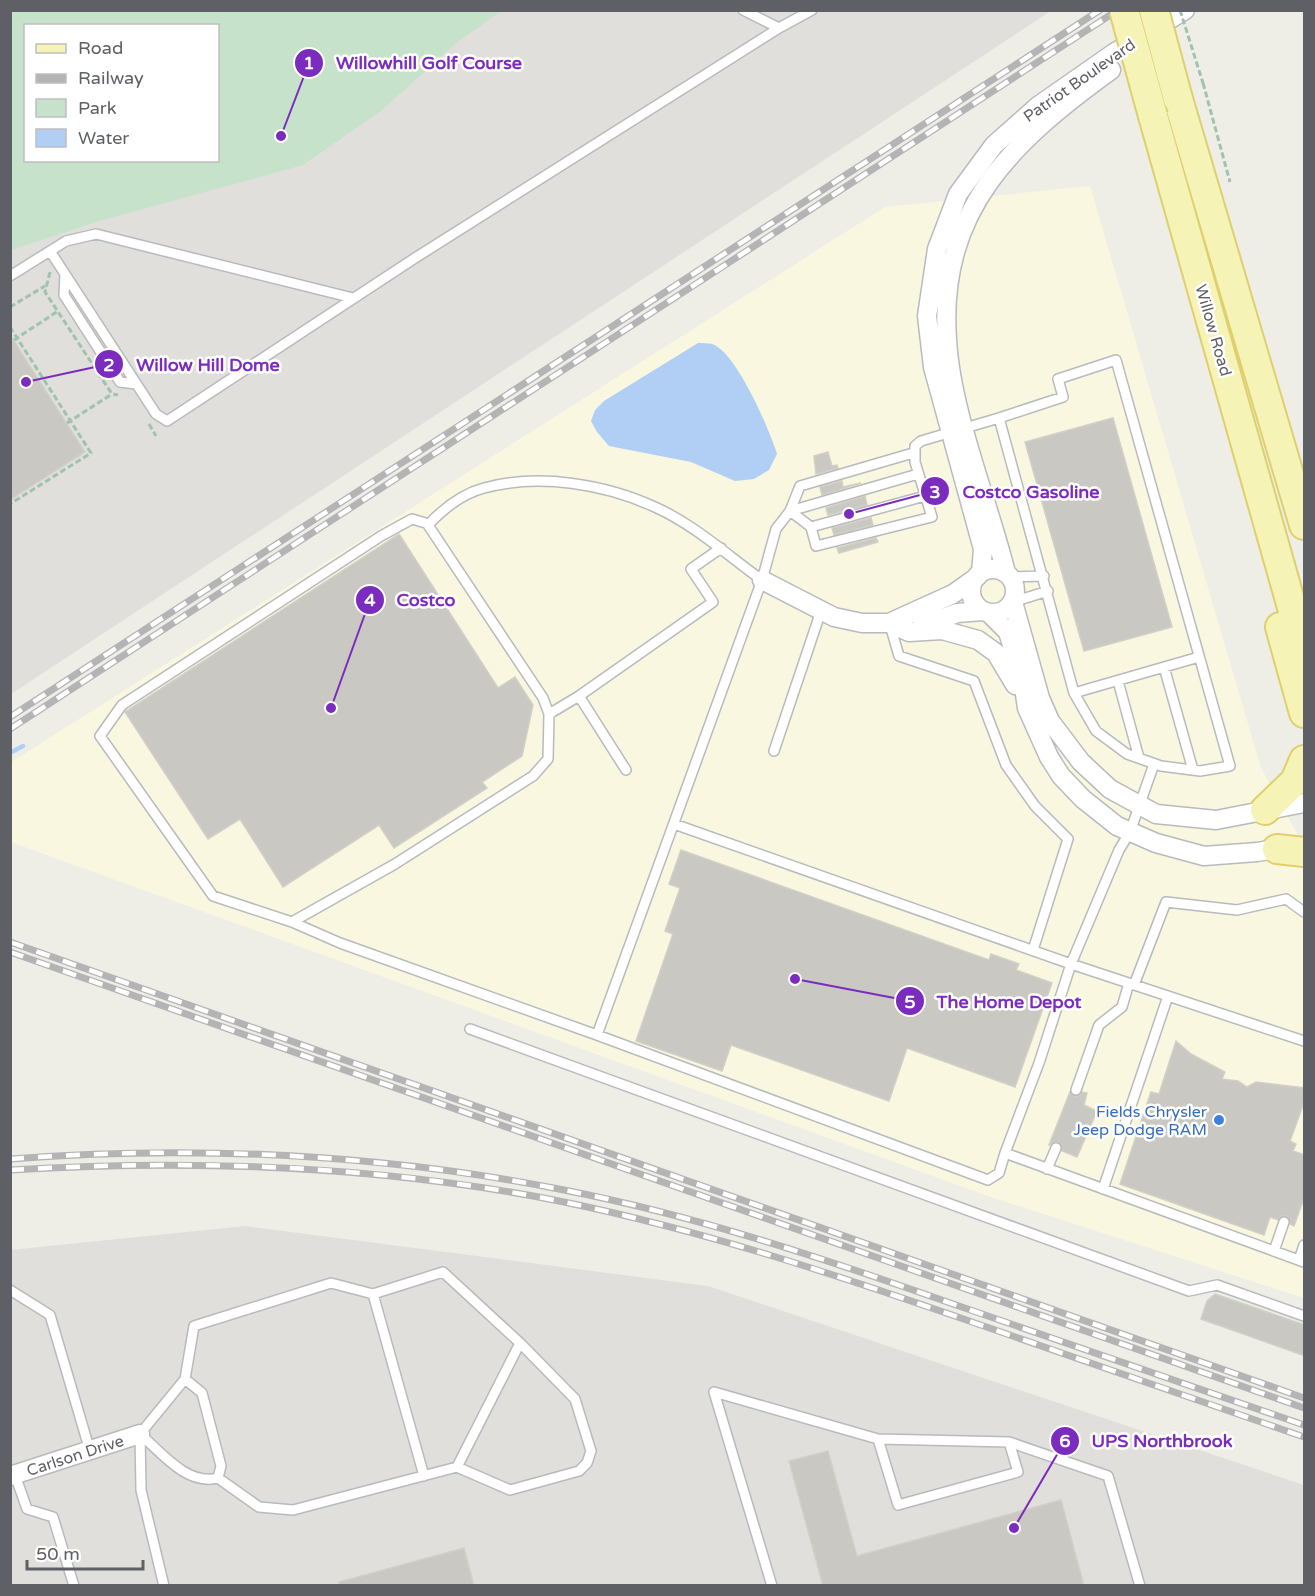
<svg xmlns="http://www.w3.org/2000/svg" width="1315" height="1596" font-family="'Varela Round',sans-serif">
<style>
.commercial{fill:#faf7e0}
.industrial{fill:#e0dfdb;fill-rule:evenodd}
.green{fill:#c7e2ca;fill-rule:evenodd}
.water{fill:#b1cef4}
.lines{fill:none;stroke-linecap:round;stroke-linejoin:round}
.stream{stroke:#b1cef4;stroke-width:4.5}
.building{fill:#cac8c3;stroke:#d2d0c6;stroke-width:1.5}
.service-casing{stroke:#b8babe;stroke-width:12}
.minor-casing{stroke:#b8babe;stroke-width:21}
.primary-casing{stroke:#dfcf6e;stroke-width:32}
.path{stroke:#a0c2af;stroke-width:3;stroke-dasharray:6 3;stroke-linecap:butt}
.service{stroke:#fff;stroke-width:9}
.minor{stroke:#fff;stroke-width:18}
.primary{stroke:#f5f3b5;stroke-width:28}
.rail-casing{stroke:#b4b4b5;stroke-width:7}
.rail{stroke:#fff;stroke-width:4.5;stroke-dasharray:14;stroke-linecap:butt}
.primary-bridge-casing{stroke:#dfcf6e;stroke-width:32;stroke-linecap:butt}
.path-bridge{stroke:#a0c2af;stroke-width:3;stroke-dasharray:6 3;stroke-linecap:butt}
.primary-bridge{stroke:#f5f3b5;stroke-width:28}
.shop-dot{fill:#3f7fe0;stroke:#fff;stroke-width:2}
.labels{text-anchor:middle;stroke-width:5;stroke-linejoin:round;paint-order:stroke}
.street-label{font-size:16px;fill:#5e6065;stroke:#fff}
.shop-label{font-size:16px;fill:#366cbe;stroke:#fff;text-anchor:end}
.leader{fill:none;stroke:#7b2cbf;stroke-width:2}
.callout-dot{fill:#7b2cbf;stroke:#fff;stroke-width:2}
.mark-label{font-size:18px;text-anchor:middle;font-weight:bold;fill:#fff}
.callout-label{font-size:18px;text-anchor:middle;font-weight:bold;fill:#7b2cbf;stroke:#fff;stroke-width:5;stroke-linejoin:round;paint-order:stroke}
</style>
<rect width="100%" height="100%" fill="#eeeee7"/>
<!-- commercial -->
<path class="commercial" d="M1090 186 1261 768 1304 846V1298L988 1196 11 842 10 763 885 207Z"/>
<!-- industrial -->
<path class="industrial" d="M11 11H1051L11 694ZM26 26H218V160H26Z
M245 1226 708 1286 1304 1485V1585H11L10 1250Z"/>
<!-- green -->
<path class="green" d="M10 11 11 10 501 11 455 44 381 111 303 165 96 222 11 250ZM26 26H218V160H26Z"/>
<!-- water -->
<path class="water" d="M698 343C702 343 708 343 712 344 736 351 770 431 777 454L769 470 754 479 735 481 691 462 609 446 597 432 591 421 595 410 604 401Z"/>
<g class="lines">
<!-- stream -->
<path class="stream" d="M10 753 23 746"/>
</g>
<!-- building -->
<path class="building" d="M10 335 85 452 10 500Z
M1113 418 1172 627 1084 651 1025 442Z
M828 452 832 466 837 465 838 468 816 474 814 456Z
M842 481 843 487 861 483 822 495 820 487Z
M865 496 867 505 828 515 826 508Z
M871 518 873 525 834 535 832 528Z
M399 534 498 688 515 677 533 705 522 756 482 782 487 788 394 848 379 825 283 887 240 819 208 839 125 712Z
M876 538 878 542 839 553 837 548Z
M681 850 989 960 991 954 1019 964 1016 970 1052 983 1015 1087 907 1048 889 1101 731 1045 722 1071 636 1041 673 934 665 931 680 888 669 884Z
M1176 1041 1191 1054 1225 1072 1222 1079 1238 1081 1247 1087 1256 1082 1305 1088V1100L1290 1141 1296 1144 1293 1151 1305 1155V1195L1294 1226 1290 1224 1287 1216H1282L1278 1220 1270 1217 1264 1235 1120 1184 1151 1092 1159 1094Z
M1070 1092 1077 1097 1082 1092 1087 1093 1084 1105 1097 1111 1077 1157 1062 1151 1058 1142 1049 1145Z
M1215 1294 1305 1325V1356L1201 1319 1207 1301Z
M828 1451 857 1556 1061 1500 1084 1586H823L789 1461Z
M464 1548 474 1586H339V1582Z"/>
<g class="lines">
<!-- service casing -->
<g class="service-casing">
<path id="service" d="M743 10 779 28 812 10
M65 274 64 295 120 382 136 384
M10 276 50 251
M353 298 96 234 66 241 50 251 156 414 167 421 415 258 779 28
M1116 360 1230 766 1200 771 1161 766 1127 754 1096 731 1074 693 999 418 1063 397 1058 379Z
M790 511 811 527 816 546 932 517 915 462V446L921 441 999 418
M790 511 918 474
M811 527 925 496
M1011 577 1044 576
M762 580C727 555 696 526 657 508 606 484 539 473 484 488 461 494 443 509 428 525L543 698 549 714 548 759 533 776 395 864 292 922 340 943 597 1035 762 580 776 529 790 511 800 486 913 453
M1013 602 1048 591
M890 625 899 656 974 681 1006 765 1035 806 1068 839 1033 950
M1164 667 1193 770
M1118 681 1139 758
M1074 693 1199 657
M579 696 713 602 691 569 721 548
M549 714 579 696 626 770
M774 751 821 611
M674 824 1071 964 1119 850 1130 832 1154 764
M292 922 213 896 100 736 122 705 381 536 412 519 429 524
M1134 985 1166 902 1237 910 1286 899 1304 912
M470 1029 1189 1291 1217 1285 1304 1316
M597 1035 988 1180 999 1173 1005 1153
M1304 1041 1071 964 1039 1063 1005 1153 1304 1262
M1076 1090 1099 1025 1122 1007 1129 983
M1047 1169 1056 1148
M1103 1189 1168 996
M1274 1251 1284 1222
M1299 1260 1304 1245
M10 1290 50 1315 90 1451
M185 1379 194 1326 331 1283 373 1294
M140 1434C162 1453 187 1486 218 1478L221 1466 202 1393 185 1379 140 1434 141 1490 164 1586
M878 1439 1009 1442 1108 1476 1140 1586
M457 1467 510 1490 579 1471 587 1463 591 1451 575 1399 520 1343
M15 1475 27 1509 53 1517 74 1586
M218 1478 259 1507 293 1510 457 1467 520 1343 443 1272 373 1294 424 1476
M772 1586 714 1392 878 1439 898 1505 1018 1472 1009 1442"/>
</g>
<!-- minor casing -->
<g class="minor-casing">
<path id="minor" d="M971 591a22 22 0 1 1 44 0a22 22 0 1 1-44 0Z
M981 573 983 549 933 367 927 316 937 249 958 194 994 145 1038 106 1114 53 1185 10
M1006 573C988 500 951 413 947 339 938 209 1013 141 1111 70
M762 580 834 617 862 623H889L909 632 942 630 978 640 996 653 1015 685
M1013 602 1040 698 1050 721 1081 762 1110 789 1156 814 1216 820 1304 803
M989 613 1008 632 1023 681 1027 708 1049 757 1061 776 1083 799 1117 826 1156 843 1204 856 1257 852 1288 847
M889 623 953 594 977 577
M921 627 957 613 983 611
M10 1476 140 1434"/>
</g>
<!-- primary casing -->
<g class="primary-casing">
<path id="primary" d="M1178 99 1304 525
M1153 116 1304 650
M1280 627 1304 713
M1265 810 1295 781 1304 760
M1277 849 1304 852"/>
</g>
<!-- path -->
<path class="path" d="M1203 83 1230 182
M50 272 45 292 112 394 118 395
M10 307 45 286
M10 327 91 453 10 504
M14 340 58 311
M67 423 112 394
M149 424 156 436"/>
<!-- service -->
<use href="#service" class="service"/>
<!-- minor -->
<use href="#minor" class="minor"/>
<!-- primary -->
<use href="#primary" class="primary"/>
<!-- rail casing -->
<g class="rail-casing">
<path id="rail" d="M10 717 1100 10
M10 729 1118 10
M10 942 1304 1398
M10 952 1304 1408
M10 1159C195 1145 382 1154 564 1190 698 1216 828 1260 956 1305 1072 1345 1188 1385 1304 1425
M10 1170C196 1159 381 1165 564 1202 705 1231 840 1276 975 1323 1085 1361 1195 1399 1304 1437"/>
</g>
<!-- rail -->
<use href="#rail" class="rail"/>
<!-- primary-bridge casing -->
<g class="primary-bridge-casing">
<path id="primary-bridge" d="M1124 10 1153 116
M1154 10 1178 99"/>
</g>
<!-- path-bridge -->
<path class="path-bridge" d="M1180 10 1203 83"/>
<!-- primary-bridge -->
<use href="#primary-bridge" class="primary-bridge"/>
</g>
<!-- markers -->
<circle class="shop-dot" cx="1219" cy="1120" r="6"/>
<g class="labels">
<!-- street labels -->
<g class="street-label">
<text transform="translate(1079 80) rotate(-35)" y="6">Patriot Boulevard</text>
<text transform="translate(1214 330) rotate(74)" y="6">Willow Road</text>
<text transform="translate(75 1455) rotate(-18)" y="6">Carlson Drive</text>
</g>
<!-- shop labels -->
<g class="shop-label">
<text x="1207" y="1117">Fields Chrysler<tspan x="1207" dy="18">Jeep Dodge RAM</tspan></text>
</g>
</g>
<!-- callouts -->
<path class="leader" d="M281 136L309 63M26 382L109 364M849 514L935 491M331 708L370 600M795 979L910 1001M1014 1528L1065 1441"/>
<g class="callout-dot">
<circle cx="281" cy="136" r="6"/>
<circle cx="26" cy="382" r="6"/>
<circle cx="849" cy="514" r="6"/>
<circle cx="331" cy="708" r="6"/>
<circle cx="795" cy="979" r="6"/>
<circle cx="1014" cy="1528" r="6"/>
<circle cx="309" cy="63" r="15"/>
<circle cx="109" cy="364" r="15"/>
<circle cx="935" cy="491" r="15"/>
<circle cx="370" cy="600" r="15"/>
<circle cx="910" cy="1001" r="15"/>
<circle cx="1065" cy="1441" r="15"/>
</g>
<g class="mark-label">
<text x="309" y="69">1</text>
<text x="109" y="371">2</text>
<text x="935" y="498">3</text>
<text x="370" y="606">4</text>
<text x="910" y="1008">5</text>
<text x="1065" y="1447">6</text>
</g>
<g class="callout-label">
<text x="429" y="69">Willowhill Golf Course</text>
<text x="208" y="371">Willow Hill Dome</text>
<text x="1031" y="498">Costco Gasoline</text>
<text x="426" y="606">Costco</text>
<text x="1009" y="1008">The Home Depot</text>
<text x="1162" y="1447">UPS Northbrook</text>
</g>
<!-- border -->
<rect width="1315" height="1596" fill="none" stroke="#5e6065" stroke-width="24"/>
<!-- legend -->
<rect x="24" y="24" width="195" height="138" fill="#ffffff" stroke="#bfbfc1" stroke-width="1.5"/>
<rect x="36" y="44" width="30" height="9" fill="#f5f3b5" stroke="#bfbfc1" stroke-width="1.5"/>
<text x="78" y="54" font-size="18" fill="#5e6065">Road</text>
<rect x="36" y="74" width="30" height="9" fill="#b4b4b5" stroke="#bfbfc1" stroke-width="1.5"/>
<text x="78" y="84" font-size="18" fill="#5e6065">Railway</text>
<rect x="36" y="99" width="30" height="18" fill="#c7e2ca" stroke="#bfbfc1" stroke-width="1.5"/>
<text x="78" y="114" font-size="18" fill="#5e6065">Park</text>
<rect x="36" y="129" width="30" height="18" fill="#b1cef4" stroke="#bfbfc1" stroke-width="1.5"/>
<text x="78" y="144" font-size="18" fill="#5e6065">Water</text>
<!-- scale -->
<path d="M27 1560v9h116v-9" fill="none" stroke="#5e6065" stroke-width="3"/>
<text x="36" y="1560" font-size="18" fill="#5e6065" stroke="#ffffff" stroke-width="4.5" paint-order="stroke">50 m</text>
</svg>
